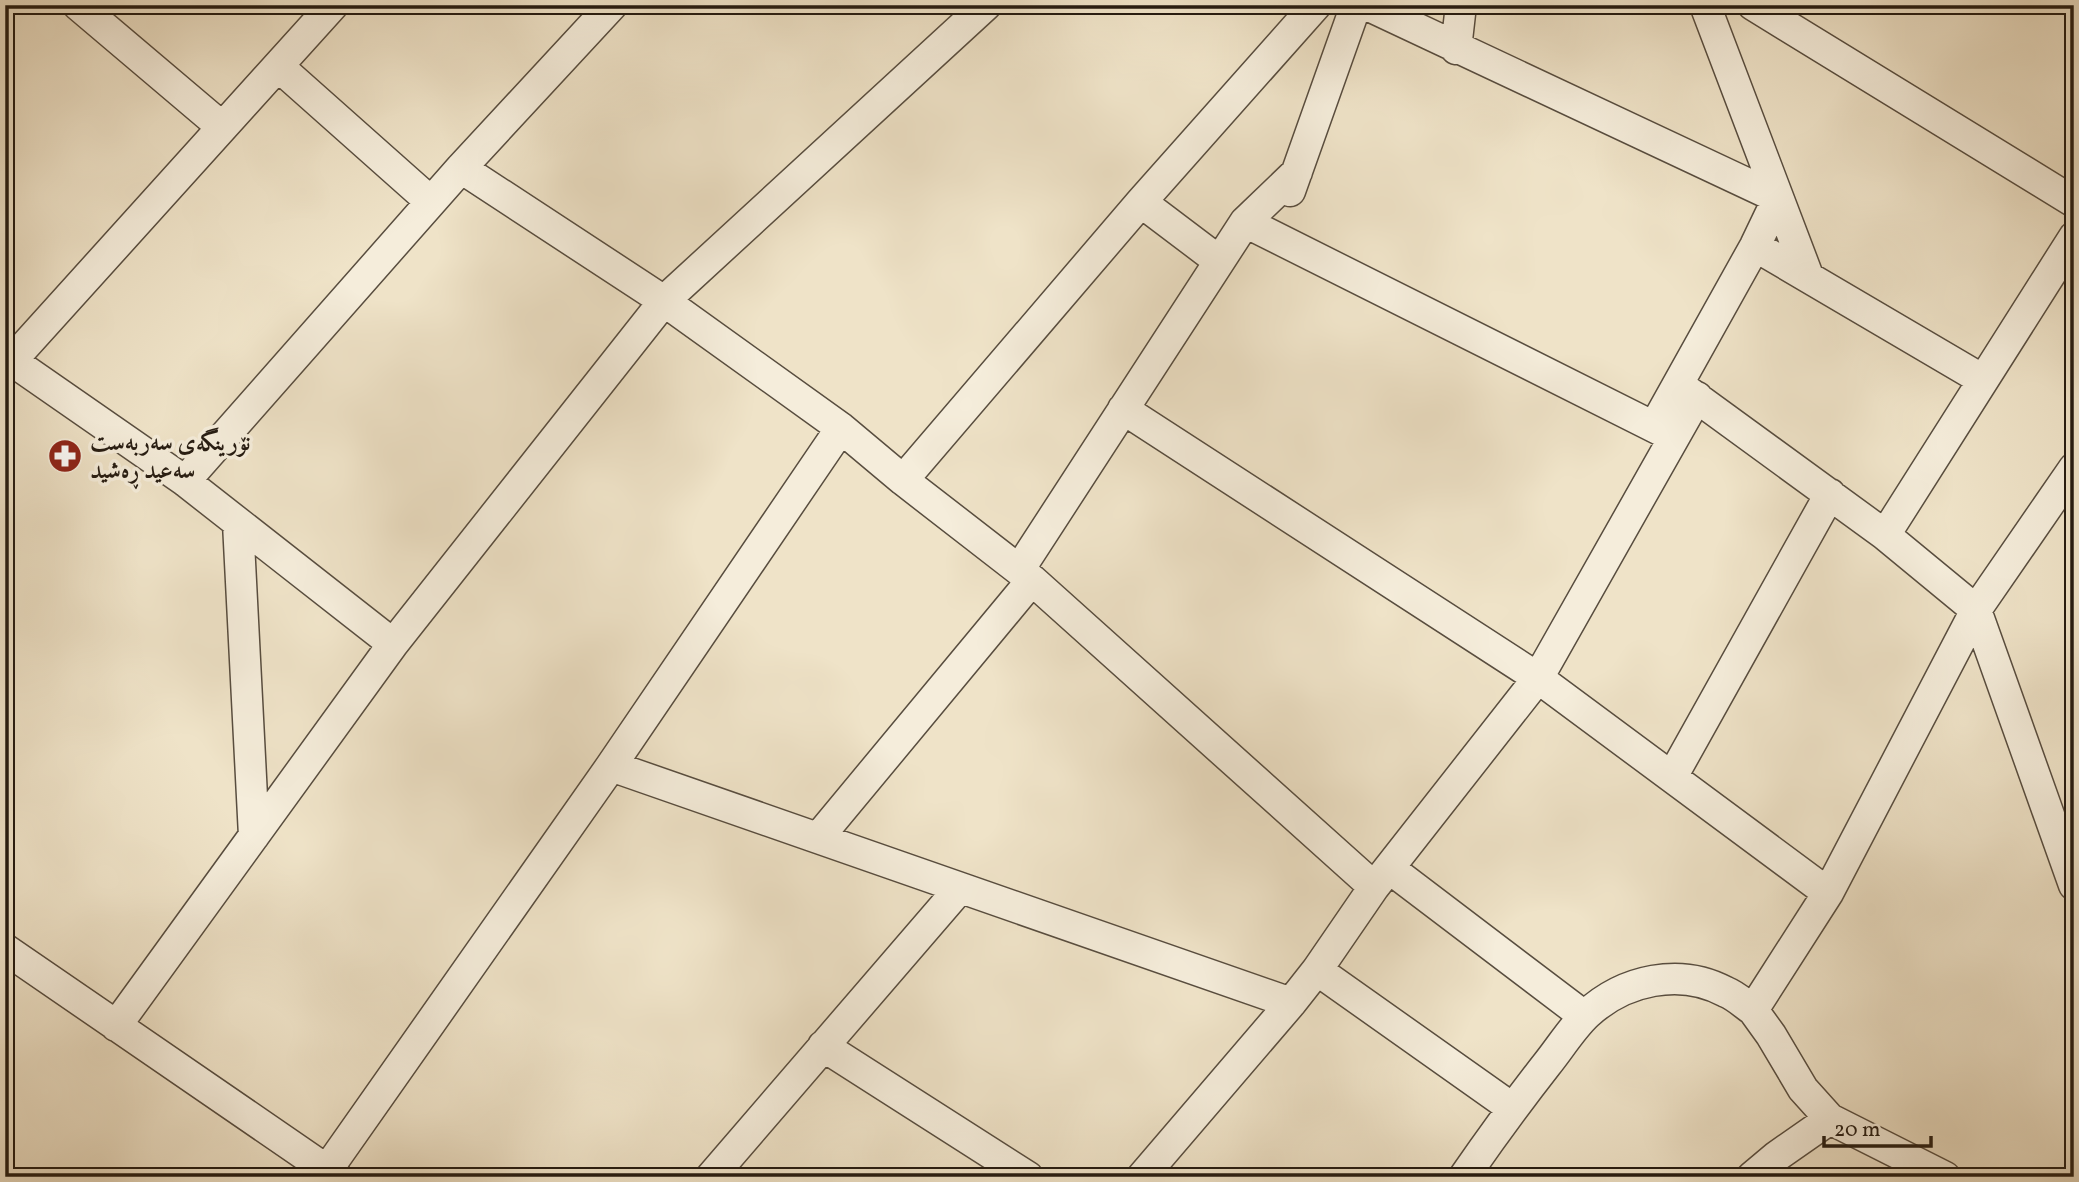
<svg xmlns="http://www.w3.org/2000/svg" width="2079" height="1182" font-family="Vollkorn,Amiri,serif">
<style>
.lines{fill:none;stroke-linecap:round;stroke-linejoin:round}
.street-casing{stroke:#584d3f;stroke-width:33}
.street{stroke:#f5eddb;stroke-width:30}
.labels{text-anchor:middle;stroke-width:7;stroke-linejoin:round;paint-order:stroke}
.poi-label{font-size:24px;font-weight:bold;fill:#251b11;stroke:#f5eddb;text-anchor:start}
</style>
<rect width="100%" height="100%" fill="#efe3c8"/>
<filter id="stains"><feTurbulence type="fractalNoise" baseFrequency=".00286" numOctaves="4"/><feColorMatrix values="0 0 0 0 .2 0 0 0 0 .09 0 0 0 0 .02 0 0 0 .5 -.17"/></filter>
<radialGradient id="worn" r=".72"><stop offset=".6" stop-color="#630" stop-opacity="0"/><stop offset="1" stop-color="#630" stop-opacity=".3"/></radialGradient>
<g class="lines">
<!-- street casing -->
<g class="street-casing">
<path id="street" d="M78 5 222 127
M1367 5 1778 198 1755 246 1654 427
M1705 5 1808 276
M1753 5 2074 202
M1456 49 1461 5
M278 66 431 202
M461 168 664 301 841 428 903 480 1032 580 1374 887
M1290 191 1356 5
M1141 202 1219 261
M1245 222 1670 435
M1755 246 1983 380
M5 356 185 481 393 644
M5 368 333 5
M1682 387 1885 535 1976 610 2074 885
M1123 409 1538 678 1828 893
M903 480 1141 202 1316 5
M185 481 461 168 612 5
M238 523 254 836
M1885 535 2074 237
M1019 570 1245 222 1297 172
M611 766 1291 1003
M1672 777 1830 494
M818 838 1032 580
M1389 868 1584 1016
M5 949 337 1177
M1317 970 1512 1108
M116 1026 393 644 664 301 986 5
M823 1046 1028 1177
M327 1170 611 766 841 428
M711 1177 960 888
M1142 1177 1291 1003 1317 970 1374 887 1538 678 1697 397
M1464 1177C1491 1138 1518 1101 1547 1064 1560 1048 1572 1028 1587 1014 1624 980 1680 967 1726 992 1736 996 1744 1004 1753 1010
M1752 1177 1777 1156 1830 1119
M1945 1177 1830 1119 1803 1089 1771 1035 1753 1010 1828 893 1976 610 2074 468"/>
</g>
<!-- street -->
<use href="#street" class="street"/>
</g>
<!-- icons -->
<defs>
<g id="pharmacy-disc" transform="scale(1.75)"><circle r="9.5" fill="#8f2418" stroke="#f5eddb"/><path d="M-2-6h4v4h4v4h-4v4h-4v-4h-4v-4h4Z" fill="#fff"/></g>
</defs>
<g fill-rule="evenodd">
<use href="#pharmacy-disc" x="65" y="456"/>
</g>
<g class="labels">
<!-- poi labels -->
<g class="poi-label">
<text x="90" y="450">نۆرینگەی سەربەست<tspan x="90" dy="28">سەعید ڕەشید</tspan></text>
</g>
</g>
<!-- margin -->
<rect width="2079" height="1182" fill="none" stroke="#efe3c8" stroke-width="28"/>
<rect x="7" y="7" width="2065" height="1168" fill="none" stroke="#251b11" stroke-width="3.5"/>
<rect x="14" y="14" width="2051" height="1154" fill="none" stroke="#251b11" stroke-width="2"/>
<!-- scale -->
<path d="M1824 1136v10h107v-10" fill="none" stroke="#251b11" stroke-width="3.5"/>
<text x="1834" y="1136" font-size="21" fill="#251b11" stroke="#f5eddb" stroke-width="5" paint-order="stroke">20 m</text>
<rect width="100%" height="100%" filter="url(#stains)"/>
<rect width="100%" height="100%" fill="url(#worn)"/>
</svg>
